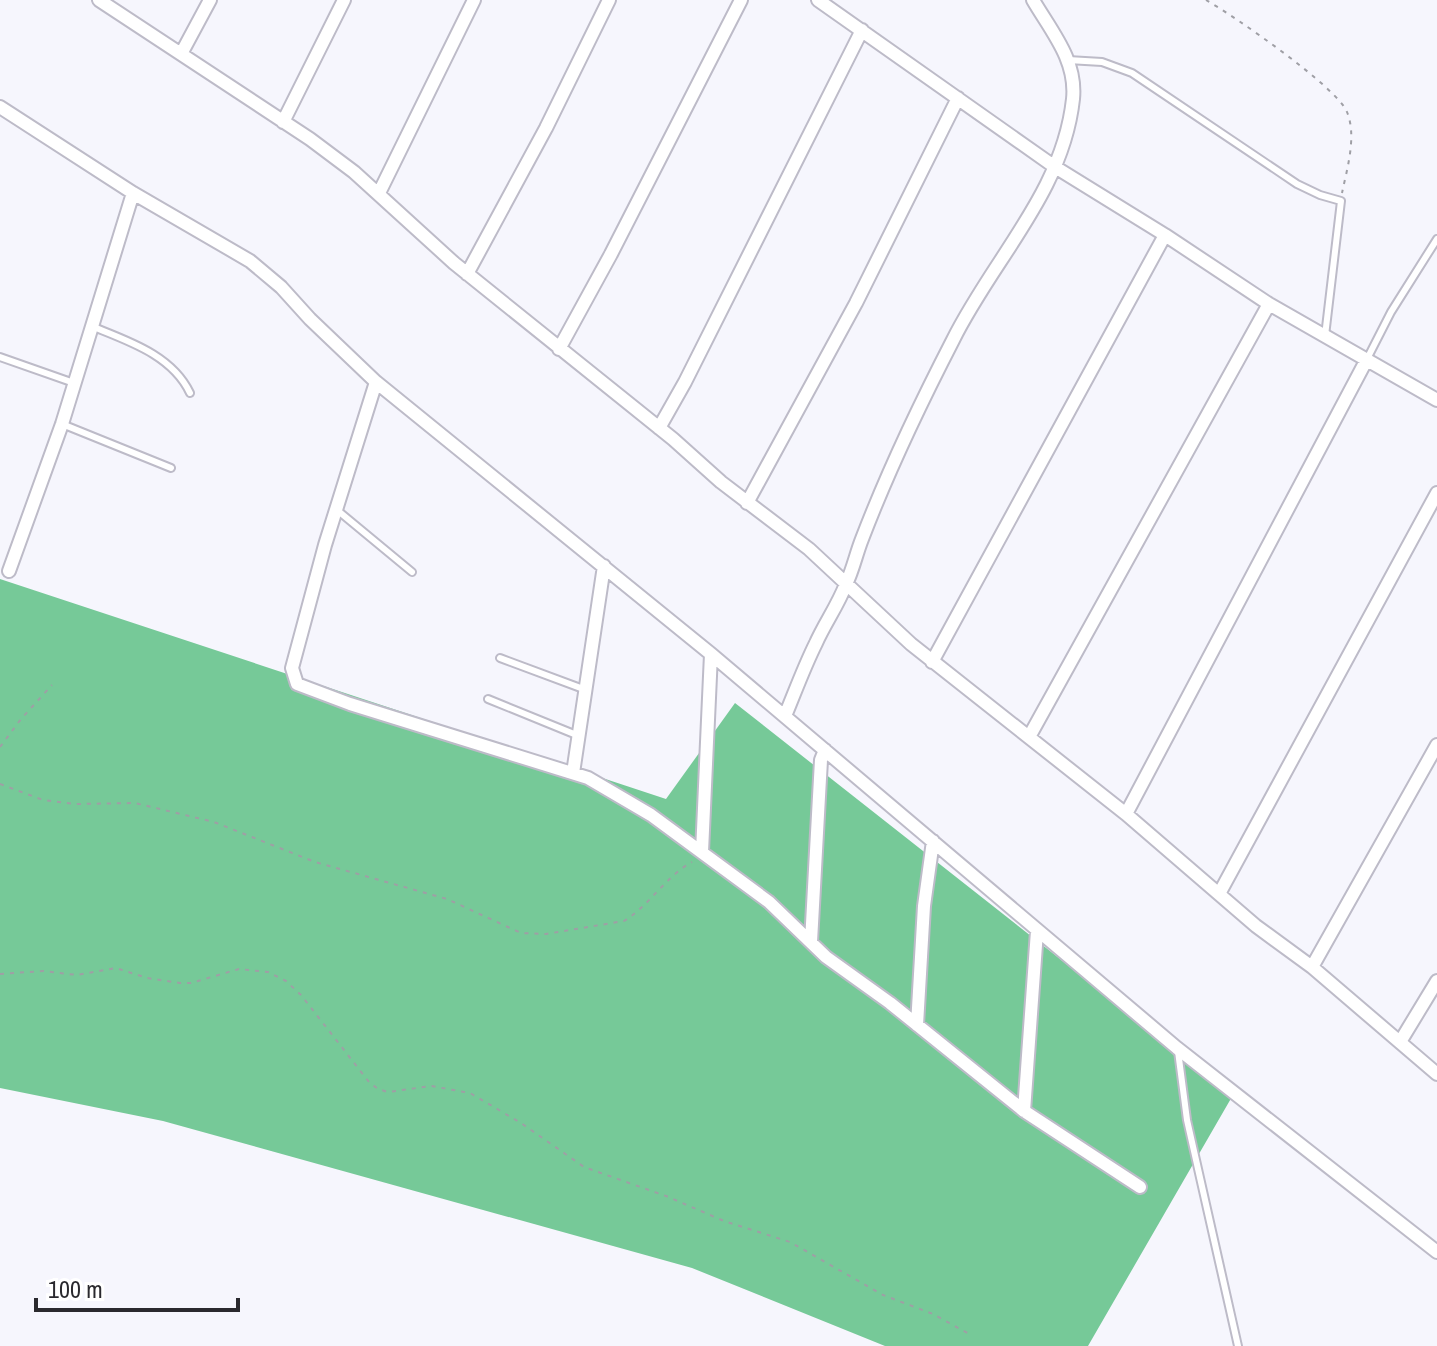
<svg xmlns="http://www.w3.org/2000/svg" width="1437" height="1346" font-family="'Archivo Narrow',sans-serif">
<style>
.forest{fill:#76c998}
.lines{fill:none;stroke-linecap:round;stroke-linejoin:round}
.service-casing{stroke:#bdbbc8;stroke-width:10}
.minor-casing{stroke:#bdbbc8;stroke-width:16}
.path{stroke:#9f9fa5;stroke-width:2;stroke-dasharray:4 6;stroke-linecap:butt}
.service{stroke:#fff;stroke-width:6}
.minor{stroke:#fff;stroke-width:12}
</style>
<rect width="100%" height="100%" fill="#f6f6fd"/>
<!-- forest -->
<path class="forest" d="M0 579 666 799 735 703 1233 1095 1088 1346H885L692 1268 163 1121 0 1088Z"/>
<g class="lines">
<!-- service casing -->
<g class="service-casing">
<path id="service" d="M1068 60 1102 62 1132 73 1297 184 1320 195 1341 201 1325 336
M91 326C128 341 172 355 190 393
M0 357 74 383
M1367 359 1391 312 1437 239
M62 424 171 468
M337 510 412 572
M500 658 586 690
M488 699 579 736
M1178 1051 1187 1120 1238 1346"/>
</g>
<!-- minor casing -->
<g class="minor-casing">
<path id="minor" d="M99 0 310 139 354 172 454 263 673 439 721 482 809 549 911 644 1126 814 1256 926 1312 967 1437 1074
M818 0 1055 167 1165 235 1269 304 1437 400
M181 54 210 0
M0 107 133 193 250 261 281 287 310 319 376 382 711 654 1177 1048 1437 1252
M283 122 344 0
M379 193 474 0
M467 274 546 128 609 0
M559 349 611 254 741 0
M376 382 325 545 292 668 297 684 350 704 588 778 651 815 769 902 826 957 890 1003 1024 1111 1140 1187
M659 428 685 382 862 30
M747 503 856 303 958 98
M9 571 62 424 133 193
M932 662 1165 235
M785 716C795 692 804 667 816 643 825 623 838 605 846 584 853 570 856 554 862 539 888 471 920 404 953 340 993 259 1063 192 1073 99 1077 60 1051 31 1033 0
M1029 737 1269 304
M573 773 604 566
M1126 814 1367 359
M702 852 711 654
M1219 894 1437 493
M811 942 821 760 825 750
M1312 967 1437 745
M917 1025 924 906 933 841
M1400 1042 1437 981
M1024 1111 1037 931"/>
</g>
<!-- path -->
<path class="path" d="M1206 0C1234 16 1337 87 1347 112 1357 136 1347 169 1342 193
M0 747 21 719 52 685
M0 784 43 800 74 804 135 803 214 822 315 862 447 899 521 933 546 934 624 921C650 905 665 877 692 862
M0 974 43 971 77 975 116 968 147 978 180 983H191L239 969 268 972 286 981 301 995 369 1082 378 1089 388 1092 431 1086 470 1093 521 1123 584 1167 666 1196 724 1221 790 1242 883 1295 933 1314 971 1335"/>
<!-- service -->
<use href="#service" class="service"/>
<!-- minor -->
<use href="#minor" class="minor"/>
</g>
<!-- scale -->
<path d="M36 1298v12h202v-12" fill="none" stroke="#2a292e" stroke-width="4"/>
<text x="48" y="1298" font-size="24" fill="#2a292e" stroke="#ffffff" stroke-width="6" paint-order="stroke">100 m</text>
</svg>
